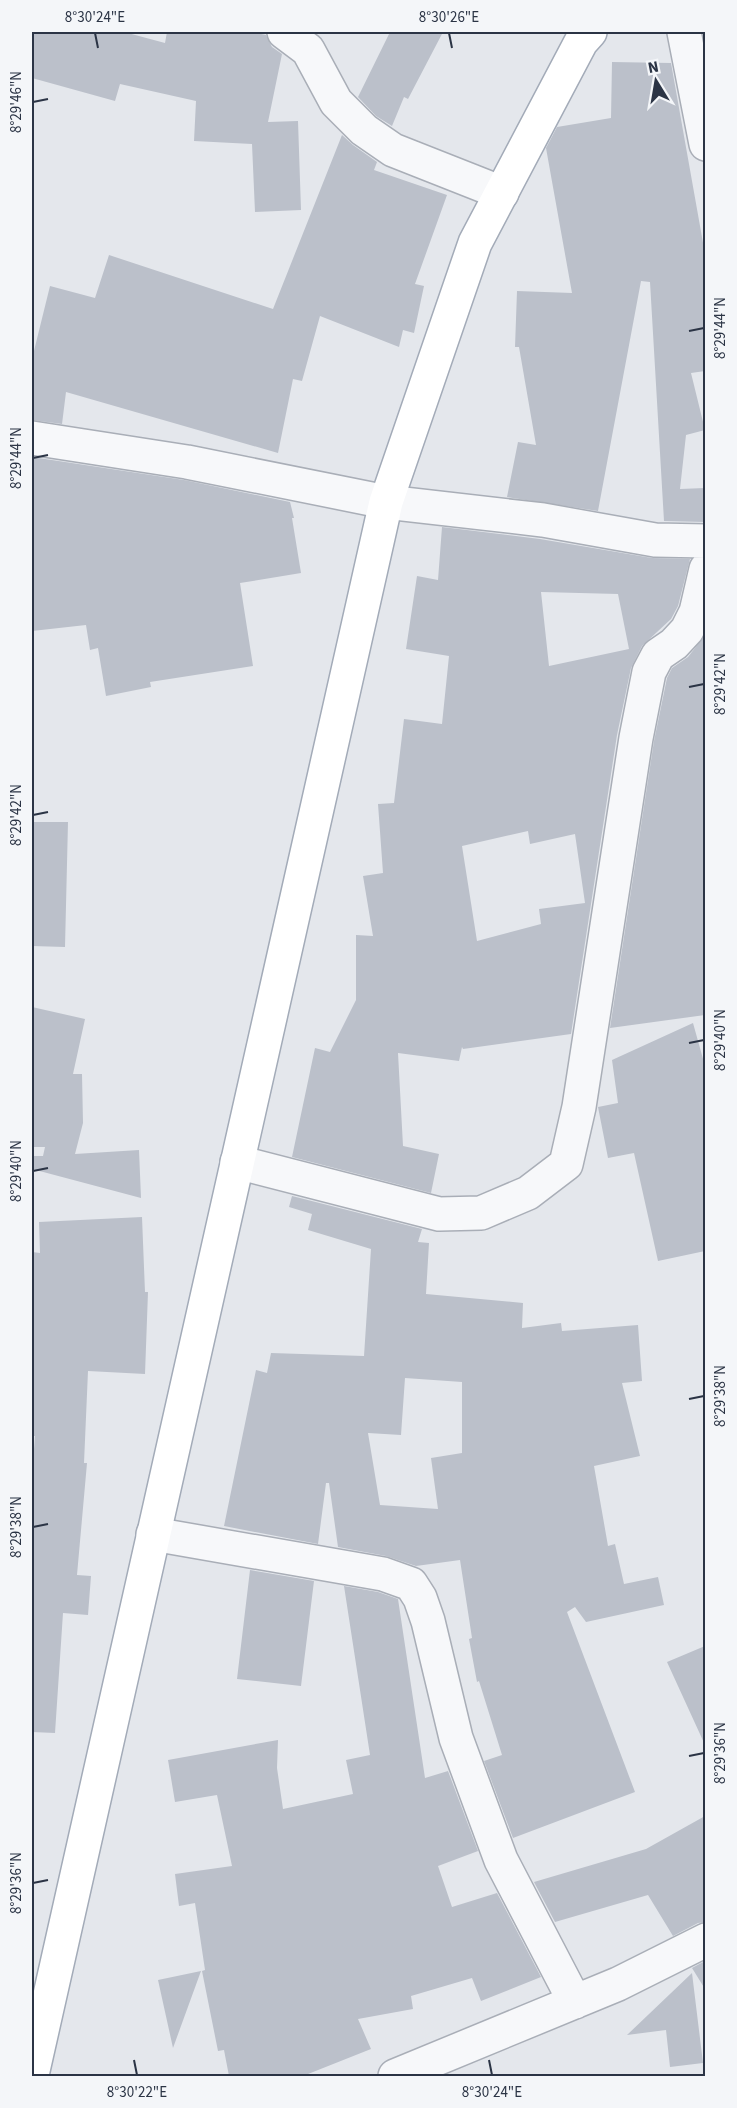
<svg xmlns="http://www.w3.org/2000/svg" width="737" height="2108" font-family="'Source Sans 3',sans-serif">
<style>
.building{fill:#bbc0ca;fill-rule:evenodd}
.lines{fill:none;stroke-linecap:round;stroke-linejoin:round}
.minor-casing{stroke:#a9aeb7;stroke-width:36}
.major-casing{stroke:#a3abb8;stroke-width:36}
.minor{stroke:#f7f8fa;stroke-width:33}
.major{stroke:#fff;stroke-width:33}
.ticks{fill:none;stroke:#2b3445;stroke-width:2}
.neatline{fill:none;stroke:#2b3445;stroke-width:2}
.ticks-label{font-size:15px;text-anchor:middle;fill:#2b3445}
</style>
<rect width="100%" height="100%" fill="#e4e7ec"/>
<!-- building -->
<path class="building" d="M32 32H124L165 43 167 32H251L266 35 272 47 282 54 268 122 298 121 301 210 255 212 252 144 194 141 196 101 120 84 115 101 32 78Z
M390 32H443L408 99 404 97 392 126 376 116 358 97Z
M612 62 671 63 705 254V371L691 373 705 430 686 435 680 489 705 488V522L664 521 650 282 641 281 598 511 507 497 518 442 536 445 519 347H515L517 291 572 293 546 148 557 127 611 118Z
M342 135 353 145 377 162 374 170 447 195 415 284 424 286 414 333 403 330 399 347 320 316 302 381 293 379 278 453 66 392 62 424 32 420V359L50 286 95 298 109 255 273 309Z
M32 457 184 480 290 502 294 518H292L301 573 240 583 253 666 150 682 151 687 106 696 98 648 90 650 86 625 32 631Z
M442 527 540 539 652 558 690 559 678 606 671 619 642 646 631 668 617 735 571 1034 463 1049 462 1047 459 1061 398 1053 403 1146 439 1154 431 1193 292 1157 315 1048 330 1052 356 1000V935L373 936 363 876 383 873 378 804 394 803 404 719 442 724 449 656 406 649 417 576 438 580ZM541 592 618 594 629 649 549 666ZM528 831 530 844 575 834 585 903 539 909 541 924 477 941 462 846Z
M705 635V1015L610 1028 654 741 667 678 672 668 688 657Z
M32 822H68L65 947 32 946Z
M32 1007 85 1019 73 1074H82L83 1123 75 1154 139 1150 141 1198 32 1169V1156H43L45 1147H32Z
M693 1023 705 1066V1251L658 1261 634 1153 608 1158 598 1107 618 1103 612 1060Z
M292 1196 422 1229 418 1242 429 1243 426 1294 523 1303 522 1328 561 1323 562 1331 638 1325 642 1381 622 1383 640 1456 594 1466 608 1546 615 1544 624 1584 658 1577 664 1605 586 1622 575 1607 567 1612 635 1792 513 1838 484 1761 502 1755 479 1681 477 1682 469 1639 472 1638 460 1560 416 1566 386 1556 338 1547 329 1483H326L318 1544 224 1526 256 1370 267 1373 271 1353 364 1356 371 1249 308 1230 312 1214 289 1207ZM405 1378 462 1382V1453L431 1458 438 1509 380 1505 368 1433 401 1435Z
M142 1217 145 1292H148L145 1374 88 1371 84 1463H87L77 1575 91 1576 88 1615 63 1613 55 1733 32 1732V1592L34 1553H32V1475L35 1436H32V1252L40 1253 39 1222Z
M250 1570 314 1581 301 1686 237 1679Z
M344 1586 378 1592 398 1599 425 1778 448 1771 478 1851 438 1866 452 1907 497 1893 541 1977 481 2001 472 1978 411 1996 413 2009 358 2019 371 2049 303 2076H229L224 2050 218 2051 202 1971 205 1970 195 1903 179 1906 175 1874 232 1866 217 1795 175 1802 168 1760 278 1740 277 1768 283 1809 353 1794 346 1760 370 1755Z
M705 1646V1745L667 1662Z
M705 1816V1922L698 1923 673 1936 648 1895 555 1922 534 1882 646 1849Z
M705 1961V1989L692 1968Z
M201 1971 173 2048 158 1980Z
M692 1973 703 2063 670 2067 666 2030 627 2035Z"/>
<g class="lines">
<!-- minor casing -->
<g class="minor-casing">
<path id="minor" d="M284 32 308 50 336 102 364 130 393 150 502 193
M684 32 706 144
M32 438 187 462 386 502 543 520 655 540 706 541
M237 1162 439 1214 481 1213 528 1193 566 1164 579 1107 636 738 649 672 658 655 674 644 687 630 696 612 706 569
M153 1534 383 1574 411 1584 420 1598 428 1621 456 1738 501 1860 575 2002
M395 2076 618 1984 706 1940"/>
</g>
<!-- major casing -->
<g class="major-casing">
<path id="major" d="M32 2075 386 502 475 243 581 42 590 32"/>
</g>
<!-- minor -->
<use href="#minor" class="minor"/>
<!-- major -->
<use href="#major" class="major"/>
</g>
<!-- ticks -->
<path class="ticks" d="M95 33 98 48M449 33 452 48M33 102 48 99M689 331 704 328M33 458 48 455M689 687 704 684M33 815 48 812M689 1043 704 1040M33 1171 48 1168M689 1399 704 1396M33 1527 48 1524M689 1756 704 1753M33 1883 48 1880M134 2060 137 2075M489 2060 492 2075"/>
<!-- border -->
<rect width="737" height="2108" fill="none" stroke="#f4f6f9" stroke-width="66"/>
<!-- north arrow -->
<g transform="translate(656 81) rotate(349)" stroke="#f4f6f9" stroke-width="4.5" paint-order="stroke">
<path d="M0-4.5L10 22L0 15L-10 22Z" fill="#2b3445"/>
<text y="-9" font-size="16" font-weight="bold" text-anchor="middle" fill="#2b3445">N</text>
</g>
<rect x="33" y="33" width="671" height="2042" class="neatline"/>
<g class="ticks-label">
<text x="95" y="22">8°30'24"E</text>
<text x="449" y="22">8°30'26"E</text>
<text transform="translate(16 102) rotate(-90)" y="5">8°29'46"N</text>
<text transform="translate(720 328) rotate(-90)" y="5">8°29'44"N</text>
<text transform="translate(16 458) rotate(-90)" y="5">8°29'44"N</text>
<text transform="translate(720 684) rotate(-90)" y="5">8°29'42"N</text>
<text transform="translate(16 815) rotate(-90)" y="5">8°29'42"N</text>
<text transform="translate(720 1040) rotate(-90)" y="5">8°29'40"N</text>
<text transform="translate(16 1171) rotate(-90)" y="5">8°29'40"N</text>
<text transform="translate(720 1396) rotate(-90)" y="5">8°29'38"N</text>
<text transform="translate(16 1527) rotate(-90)" y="5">8°29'38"N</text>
<text transform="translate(720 1753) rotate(-90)" y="5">8°29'36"N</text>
<text transform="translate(16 1883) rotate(-90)" y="5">8°29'36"N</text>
<text x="137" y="2097">8°30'22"E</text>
<text x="492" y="2097">8°30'24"E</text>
</g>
</svg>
